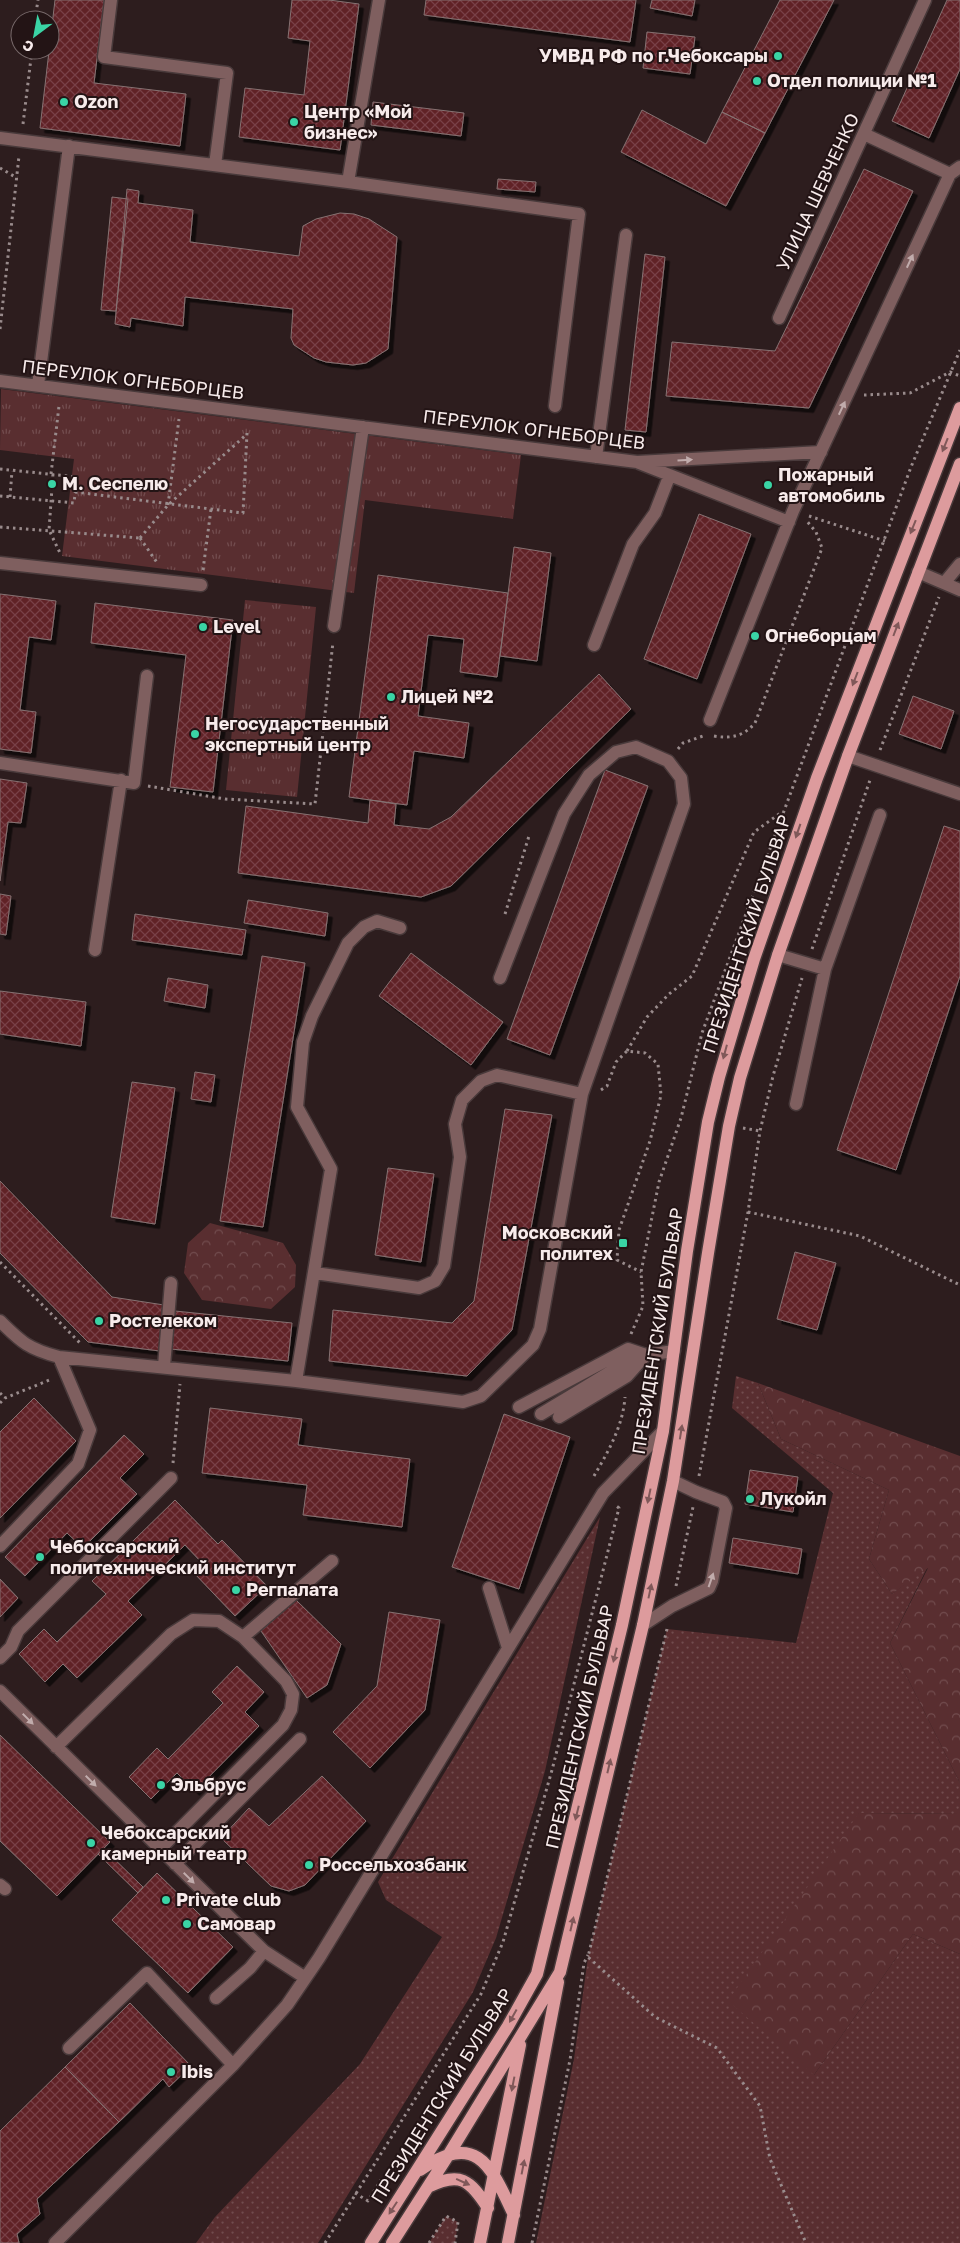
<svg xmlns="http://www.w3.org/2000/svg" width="960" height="2243" font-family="'Golos Text',sans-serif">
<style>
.grass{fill:url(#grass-dots)}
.forest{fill:url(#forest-crowns)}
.park{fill:url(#park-tufts)}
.building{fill:url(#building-cross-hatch);stroke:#867272;filter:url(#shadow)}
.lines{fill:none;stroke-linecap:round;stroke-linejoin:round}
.minor-casing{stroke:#493a3b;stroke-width:15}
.major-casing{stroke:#493a3b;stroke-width:15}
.path{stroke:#998b8c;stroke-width:3;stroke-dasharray:2.5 4;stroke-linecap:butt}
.minor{stroke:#7f5f5f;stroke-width:12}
.major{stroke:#dd9b9d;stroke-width:12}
.oneway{fill:#c1acac}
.oneway2{fill:#805859}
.poi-dot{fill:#3ad4a5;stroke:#231415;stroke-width:2}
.labels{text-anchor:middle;stroke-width:4;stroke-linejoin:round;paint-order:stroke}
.poi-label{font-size:18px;font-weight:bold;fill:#f7ebeb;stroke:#231415;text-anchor:start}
.street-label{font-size:18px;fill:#f7ebeb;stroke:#231415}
</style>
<defs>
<pattern id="grass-dots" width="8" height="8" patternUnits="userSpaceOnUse" patternTransform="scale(1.25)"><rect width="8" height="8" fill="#592e30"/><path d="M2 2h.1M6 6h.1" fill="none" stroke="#724c4e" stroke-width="1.8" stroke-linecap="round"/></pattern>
<pattern id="forest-crowns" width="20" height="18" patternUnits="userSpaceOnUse" patternTransform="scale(1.25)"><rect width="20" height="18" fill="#592e30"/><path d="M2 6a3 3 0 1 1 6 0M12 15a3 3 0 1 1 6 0" fill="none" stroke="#724c4e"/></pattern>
<pattern id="park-tufts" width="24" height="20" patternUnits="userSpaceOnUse" patternTransform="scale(1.25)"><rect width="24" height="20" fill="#592e30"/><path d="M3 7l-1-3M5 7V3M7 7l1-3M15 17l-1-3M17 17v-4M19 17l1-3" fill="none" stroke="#724c4e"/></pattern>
<pattern id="building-cross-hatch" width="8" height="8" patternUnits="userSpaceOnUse" patternTransform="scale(1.25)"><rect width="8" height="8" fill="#602026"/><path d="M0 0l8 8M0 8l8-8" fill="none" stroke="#784146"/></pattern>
<filter id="shadow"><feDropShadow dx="4.5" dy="4.5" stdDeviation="0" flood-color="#0009"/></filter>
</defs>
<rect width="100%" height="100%" fill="#2d1d1e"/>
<!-- grass -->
<path class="grass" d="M736 1376 758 1383 781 1439 889 1490 869 1559 892 1594 928 1566 890 1643 960 1783V1814L859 1813 814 2075 913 1934 960 1954V2243H536L574 2059 588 1957 667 1629 796 1643 833 1493 732 1408Z
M600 1517 545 1771 496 1938 473 1992 318 2243H196L215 2217 360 2064 442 1937 386 1900 378 1882Z
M446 2216 458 2222 455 2243H429Z"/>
<!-- forest -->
<path class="forest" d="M210 1223 283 1243 296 1265 295 1287 271 1309 202 1300 184 1273 188 1243Z
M758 1383 960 1456V1783L890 1643 928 1568 892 1594 869 1559 889 1490 781 1439Z
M859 1813 960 1814V1954L913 1934 814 2075 728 2001Z"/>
<!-- park -->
<path class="park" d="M1 389 521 455 513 519 365 500 354 593 62 556 74 459 0 450Z
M245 600 316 607 297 797 226 790Z"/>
<!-- building -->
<path class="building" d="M55 0H104L94 83 186 94 180 146 40 128Z
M292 0H329L359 4 340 150 239 137 245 88 304 95 310 41 288 38Z
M426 0H636L630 42 424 15Z
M652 0H695L692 16 650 8Z
M780 0H834L765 133 722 112Z
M947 0H960V69L929 138 892 121Z
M647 32 695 37 690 74 643 68Z
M373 102 464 113 461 136 371 125Z
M642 110 706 144 722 112 765 133 726 206 621 152Z
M864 169 913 191 809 408 666 396 672 342 775 351Z
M498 179 536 182 535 192 497 189Z
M127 189 139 191 138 203 193 210 190 242 299 256 303 226 316 219 340 213 354 214 369 219 397 237 388 349 366 363 353 365 326 362 314 358 294 345 291 338 293 309 185 297 183 326 131 318 130 327 115 324Z
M112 197 128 199 116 311 101 310Z
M645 254 665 257 646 432 625 430Z
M699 514 751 534 697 679 644 659Z
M514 547 551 553 537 661 500 656Z
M378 575 508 593 497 677 460 672 464 639 428 635 418 716 469 723 464 758 414 751 407 805 349 797Z
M0 594 56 601 51 640 29 637 20 710 36 712 31 753 0 749Z
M95 603 233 620 213 792 170 787 186 655 91 643Z
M599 674 631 709 451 886 421 897 238 873 246 806 368 823 370 800 396 804 394 825 429 829 451 817Z
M913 696 954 711 941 749 899 734Z
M605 770 648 786 550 1055 507 1039Z
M0 779 27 783 21 823 8 822 0 881Z
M944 826 960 831V976L896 1170 837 1150Z
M0 894 11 896 6 935 0 934Z
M248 900 328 913 325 936 244 923Z
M135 914 246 930 242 955 132 940Z
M411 953 503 1022 471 1065 379 996Z
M262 956 305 963 263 1227 220 1221Z
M168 978 208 985 205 1008 164 1001Z
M0 991 86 1002 81 1046 0 1034Z
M195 1072 215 1075 211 1102 191 1099Z
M132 1082 175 1088 155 1224 111 1217Z
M505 1109 552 1115 512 1330 467 1376 329 1361 333 1310 452 1323 474 1301Z
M388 1168 434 1174 421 1262 375 1255Z
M0 1181 112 1297 164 1305 160 1351 88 1342 0 1253Z
M795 1252 836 1263 817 1330 777 1319Z
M175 1311 292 1323 288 1361 171 1349Z
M34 1398 76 1441 0 1518V1432Z
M210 1408 302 1419 298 1445 410 1459 402 1527 303 1515 307 1485 202 1473Z
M504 1414 570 1437 519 1589 452 1567Z
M124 1435 144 1454 120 1478 137 1494 83 1548 67 1533 25 1576 5 1557Z
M750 1470 798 1477 793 1512 745 1504Z
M175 1500 218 1544 222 1540 267 1586 235 1616 193 1572 202 1563 185 1545 128 1601 142 1615 77 1678 63 1664 45 1682 19 1654 44 1629 57 1642 106 1594 92 1581Z
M733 1538 802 1549 798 1574 729 1563Z
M0 1579 18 1598 0 1617Z
M296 1600 341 1644 327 1685 307 1698 261 1631Z
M389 1612 440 1620 425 1710 370 1768 333 1732 377 1686Z
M237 1666 264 1692 245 1712 259 1726 195 1791 177 1773 151 1799 129 1777 157 1748 168 1759 223 1703 212 1692Z
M0 1735 110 1842 57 1896 0 1841Z
M322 1776 366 1821 305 1885 289 1891 271 1886 221 1838 249 1808 269 1826Z
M103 1848 143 1887 138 1893 98 1854Z
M157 1873 233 1947 188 1993 112 1920Z
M130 2003 191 2066 169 2087 163 2079 119 2122 65 2067Z
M65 2067 119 2122 37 2199 40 2214 17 2234 19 2243H0V2131Z"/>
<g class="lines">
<!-- minor casing -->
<g class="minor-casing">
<path id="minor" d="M111 0 104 57 227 73 215 165
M864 134 950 174
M0 138 348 182 379 0
M348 182 579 214 555 406
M779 318 925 0
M0 381 637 462 821 452
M38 385 69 146
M596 457 626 235
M639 463 789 522
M0 563 201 585
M918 572 960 590
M945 582 960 564
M334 626 363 427
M594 645 633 544 655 513 669 477
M710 720 793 511 950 174 960 167
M848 756 960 794
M0 763 134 783 147 676
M95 950 121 780
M778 955 825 969
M796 1104 825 969 880 815
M315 1273 419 1288 435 1281 444 1266 460 1157 455 1124 462 1100 481 1081 497 1075 582 1094
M0 1321C22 1343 29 1349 59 1357L296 1381 463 1402 481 1396 533 1345 540 1329 582 1094 684 804 681 778 668 761 636 747 616 752 589 775 564 814 500 978
M164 1366 171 1283
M296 1381 331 1169 297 1107 303 1042 312 1016 348 943 364 927 377 921 400 928
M519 1407 628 1349 646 1355
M541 1414 627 1362 646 1355 674 1351
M559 1417 627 1376 644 1357
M0 1546 78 1464 90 1430 59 1357
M489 1588 508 1648
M643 1625 672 1606 709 1588 712 1581 726 1508 723 1502 696 1492 673 1481
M243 1637 332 1561
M0 1658 11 1647 18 1631 171 1478
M0 1691 264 1951 304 1977
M56 1747 171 1634 193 1620 219 1621 243 1637 286 1681 293 1694 291 1710 283 1725 160 1849
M175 1864 300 1739
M0 1885 5 1889
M216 1998 250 1968 264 1951
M69 2048 147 1973 233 2065
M55 2243 233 2065 287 2005 319 1958 603 1493 663 1431"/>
</g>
<!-- major casing -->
<g class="major-casing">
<path id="major" d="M420 2170C478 2130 491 2167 514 2215
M428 2187C460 2171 470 2180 488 2208
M371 2243 508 2026 537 1974 622 1625 663 1431 687 1251 708 1122 719 1077 754 959 817 778 960 408
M392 2243 449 2154 560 1972 643 1625 673 1481 708 1253 729 1126 740 1078 778 955 848 756 960 464
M480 2243 520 2045
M508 2243 558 1982"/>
</g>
<!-- path -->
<path class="path" d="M35 20 38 0
M23 124 32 50
M0 168 17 178
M0 329 19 156
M864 395 910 393 950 372 960 376
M0 469 77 477 74 503 0 496
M51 474 59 406
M53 474 49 530 60 553
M75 492 243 513 247 433
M10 497 12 471
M168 505 179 419
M809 516 885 541
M0 527 140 538
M140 538 168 505 247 434
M140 538 158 564
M203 570 211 509
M714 736C731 739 744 736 755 723L822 548 816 532 806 520
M678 749 683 743 706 735
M880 750 939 597
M148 786 225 799 315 804 333 642
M505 914 529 836
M812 949 870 780
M627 1051 647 1017 669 994 692 976 754 832 782 812
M601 1090 607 1086 616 1062 627 1051 645 1053 658 1064 661 1095 650 1141 619 1230 617 1260 641 1272
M743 1128 760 1131
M748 1212 860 1236 960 1285
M0 1262 80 1343
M631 1334 643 1306 641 1272 659 1182 681 1118 702 1033 911 467 960 350
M0 1393 5 1398
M0 1403 5 1398 52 1379
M173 1463 180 1384
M594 1476C608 1452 623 1426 625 1397
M699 1476 748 1212 760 1131 773 1076 802 978
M676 1586 693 1507
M667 1629 588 1957 655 2017 717 2048 760 2106 770 2159 806 2243
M355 2193 368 2201 381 2180
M325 2243 481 1994 503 1942 552 1770 619 1508 615 1505
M429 2243 446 2216 458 2222 455 2243
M532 2243 570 2060 584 1963 588 1955"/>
<!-- minor -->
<use href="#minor" class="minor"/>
<!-- major -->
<use href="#major" class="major"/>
</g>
<!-- one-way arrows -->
<defs><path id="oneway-solid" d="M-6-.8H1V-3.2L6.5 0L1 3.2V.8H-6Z" transform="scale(1.25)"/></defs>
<g class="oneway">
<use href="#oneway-solid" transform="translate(910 261) rotate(-65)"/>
<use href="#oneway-solid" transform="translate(842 408) rotate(-65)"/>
<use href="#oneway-solid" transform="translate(685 460) rotate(-3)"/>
<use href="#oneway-solid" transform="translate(711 1580) rotate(-71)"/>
<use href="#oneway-solid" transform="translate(28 1719) rotate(45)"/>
<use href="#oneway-solid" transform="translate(91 1781) rotate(45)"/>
<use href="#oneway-solid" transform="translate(189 1878) rotate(45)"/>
</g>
<g class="oneway2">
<use href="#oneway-solid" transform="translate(945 445) rotate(112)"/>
<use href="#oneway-solid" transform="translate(913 527) rotate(112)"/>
<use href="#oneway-solid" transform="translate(896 629) rotate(-69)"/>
<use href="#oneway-solid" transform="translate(855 679) rotate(111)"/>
<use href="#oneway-solid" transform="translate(798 831) rotate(109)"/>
<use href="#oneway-solid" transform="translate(725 1052) rotate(105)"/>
<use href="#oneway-solid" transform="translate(681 1432) rotate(-81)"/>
<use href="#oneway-solid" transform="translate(649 1496) rotate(102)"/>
<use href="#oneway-solid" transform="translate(650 1591) rotate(-78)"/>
<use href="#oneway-solid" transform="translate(615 1655) rotate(104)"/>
<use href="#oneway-solid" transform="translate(609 1766) rotate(-77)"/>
<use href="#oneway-solid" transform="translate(577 1813) rotate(104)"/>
<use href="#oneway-solid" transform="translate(572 1924) rotate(-77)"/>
<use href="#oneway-solid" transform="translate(513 2016) rotate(119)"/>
<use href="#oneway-solid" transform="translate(513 2084) rotate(101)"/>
<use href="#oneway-solid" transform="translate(523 2167) rotate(-79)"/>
<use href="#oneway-solid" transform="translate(463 2182) rotate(24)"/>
<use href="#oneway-solid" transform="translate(393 2208) rotate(123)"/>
</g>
<!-- markers -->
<g class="poi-dot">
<circle cx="778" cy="56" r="5"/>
<circle cx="757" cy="81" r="5"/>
<circle cx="64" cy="102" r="5"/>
<circle cx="294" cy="122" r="5"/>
<circle cx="52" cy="484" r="5"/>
<circle cx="768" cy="485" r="5"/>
<circle cx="203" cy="627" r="5"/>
<circle cx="755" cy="636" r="5"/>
<circle cx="391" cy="697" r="5"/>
<circle cx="195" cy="734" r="5"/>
<rect x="618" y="1238" width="10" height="10" rx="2.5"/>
<circle cx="99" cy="1321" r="5"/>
<circle cx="750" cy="1499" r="5"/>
<circle cx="40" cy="1557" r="5"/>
<circle cx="236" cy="1590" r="5"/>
<circle cx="161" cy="1785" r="5"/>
<circle cx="91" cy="1843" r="5"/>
<circle cx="309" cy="1865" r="5"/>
<circle cx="166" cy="1900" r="5"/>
<circle cx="187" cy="1924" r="5"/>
<circle cx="171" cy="2072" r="5"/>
</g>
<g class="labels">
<!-- poi labels -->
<g class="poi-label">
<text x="768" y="62" text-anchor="end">УМВД РФ по г.Чебоксары</text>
<text x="767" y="87">Отдел полиции №1</text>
<text x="74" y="108">Ozon</text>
<text x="304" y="118">Центр «Мой<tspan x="304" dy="21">бизнес»</tspan></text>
<text x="778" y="481">Пожарный<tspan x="778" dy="21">автомобиль</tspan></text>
<text x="62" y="490">М. Сеспелю</text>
<text x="213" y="633">Level</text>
<text x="765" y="642">Огнеборцам</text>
<text x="401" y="703">Лицей №2</text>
<text x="205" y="730">Негосударственный<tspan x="205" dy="21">экспертный центр</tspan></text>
<text x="613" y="1239" text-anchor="end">Московский<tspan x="613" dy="21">политех</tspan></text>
<text x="109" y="1327">Ростелеком</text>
<text x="760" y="1505">Лукойл</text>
<text x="50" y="1553">Чебоксарский<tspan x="50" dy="21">политехнический институт</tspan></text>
<text x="246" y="1596">Регпалата</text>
<text x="171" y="1791">Эльбрус</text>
<text x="101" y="1839">Чебоксарский<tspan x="101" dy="21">камерный театр</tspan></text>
<text x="319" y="1871">Россельхозбанк</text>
<text x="176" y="1906">Private club</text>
<text x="197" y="1930">Самовар</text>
<text x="181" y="2078">Ibis</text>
</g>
<!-- street labels -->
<g class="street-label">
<text transform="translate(818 192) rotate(-65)" y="6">УЛИЦА ШЕВЧЕНКО</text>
<text transform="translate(133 380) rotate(7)" y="6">ПЕРЕУЛОК ОГНЕБОРЦЕВ</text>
<text transform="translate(534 430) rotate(7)" y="6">ПЕРЕУЛОК ОГНЕБОРЦЕВ</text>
<text transform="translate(747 934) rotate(-72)" y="6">ПРЕЗИДЕНТСКИЙ БУЛЬВАР</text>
<text transform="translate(658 1331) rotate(-81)" y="6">ПРЕЗИДЕНТСКИЙ БУЛЬВАР</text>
<text transform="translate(580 1727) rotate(-77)" y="6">ПРЕЗИДЕНТСКИЙ БУЛЬВАР</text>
<text transform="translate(442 2096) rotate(-58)" y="6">ПРЕЗИДЕНТСКИЙ БУЛЬВАР</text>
</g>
</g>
<!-- north arrow -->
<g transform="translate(35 35) rotate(212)"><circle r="24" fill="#231415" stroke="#786a6b"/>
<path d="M0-4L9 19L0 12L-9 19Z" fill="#3ad4a5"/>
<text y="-8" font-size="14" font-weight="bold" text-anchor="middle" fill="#f7ebeb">С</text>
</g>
</svg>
